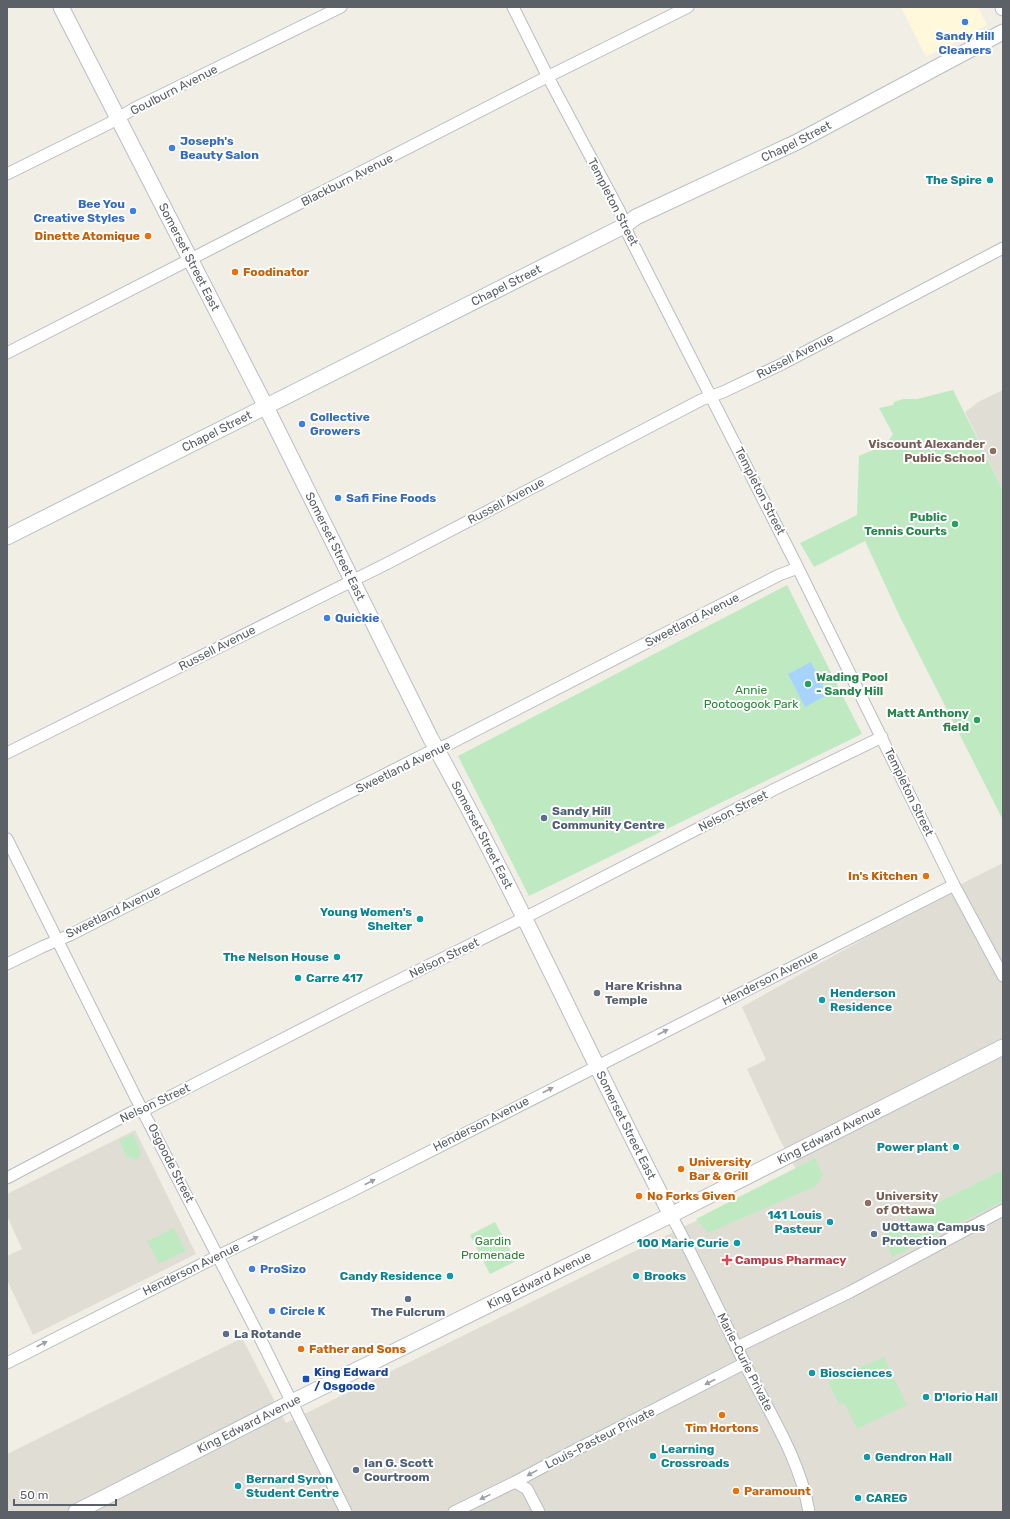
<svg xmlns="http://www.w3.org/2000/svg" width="1010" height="1519" font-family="Rubik,sans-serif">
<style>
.commercial{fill:#fff8db}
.education{fill:#e0ded4}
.green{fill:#bfeac1}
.water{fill:#a6d4ff}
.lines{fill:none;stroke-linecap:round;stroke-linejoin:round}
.street-casing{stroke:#b9bdc2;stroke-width:13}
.secondary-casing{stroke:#babec4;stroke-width:17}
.street{stroke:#fff;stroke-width:11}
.secondary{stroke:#fff;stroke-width:15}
.oneway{fill:#9da0a4}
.shop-dot{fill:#3f7fe0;stroke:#fff;stroke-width:1.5}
.culture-dot{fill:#0f9aa8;stroke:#fff;stroke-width:1.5}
.food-dot{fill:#e8710a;stroke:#fff;stroke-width:1.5}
.education-dot{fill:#8d6e63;stroke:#fff;stroke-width:1.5}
.leisure-dot{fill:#2e9e5b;stroke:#fff;stroke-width:1.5}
.service-dot{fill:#5c6f8a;stroke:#fff;stroke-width:1.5}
.worship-dot{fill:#6b7280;stroke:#fff;stroke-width:1.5}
.health-dot{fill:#e0444e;stroke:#fff;stroke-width:1.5}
.transit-dot{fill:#1a4fb4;stroke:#fff;stroke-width:1.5}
.labels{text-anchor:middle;stroke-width:4;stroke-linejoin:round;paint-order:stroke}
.shop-label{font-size:12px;font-weight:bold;fill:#366cbe;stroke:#fff;text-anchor:start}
.street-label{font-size:12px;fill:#5c6167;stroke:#fff}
.culture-label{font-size:12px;font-weight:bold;fill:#0d838f;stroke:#fff;text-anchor:start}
.food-label{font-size:12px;font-weight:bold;fill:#c56008;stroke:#fff;text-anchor:start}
.education-label{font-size:12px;font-weight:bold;fill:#785e54;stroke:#fff;text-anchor:end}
.leisure-label{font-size:12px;font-weight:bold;fill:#27864d;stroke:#fff;text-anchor:end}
.park-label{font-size:12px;fill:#2c8635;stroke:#fff}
.service-label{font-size:12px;font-weight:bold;fill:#4e5e75;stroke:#fff;text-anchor:start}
.worship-label{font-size:12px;font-weight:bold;fill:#5b616d;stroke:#fff;text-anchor:start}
.health-label{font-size:12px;font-weight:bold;fill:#be3a42;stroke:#fff;text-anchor:start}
.transit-label{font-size:12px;font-weight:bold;fill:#164399;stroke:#fff;text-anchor:start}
</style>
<rect width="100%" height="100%" fill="#f0eee5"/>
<!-- commercial -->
<path class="commercial" d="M901 7H978L987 25 926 57Z"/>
<!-- education -->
<path class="education" d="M1003 390V490L965 412 980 401Z
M1003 863V1512H7V1454L242 1338 286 1423 797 1171 779 1138 747 1069 766 1060 742 1007 969 880Z
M135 1130 196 1254 33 1335 7 1280V1256L22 1249 7 1216V1194Z"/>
<!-- green -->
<path class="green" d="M953 390 1003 490V820L901 619 865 541 814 567 800 543 857 515 859 456C872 450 886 447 893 434L879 408 893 405 894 402 903 399H917Z
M787 585 862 734 529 896 458 756Z
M133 1134 141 1152 139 1158 135 1160 126 1156 119 1140Z
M815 1158 823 1175 816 1186 708 1233 696 1219Z
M1003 1170V1201L892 1257 887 1245 882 1244 887 1228 891 1230 893 1225Z
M495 1222 516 1261 490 1274 470 1235Z
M174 1228 186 1251 159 1264 147 1241Z
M884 1357 907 1405 857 1429 844 1403 839 1405 828 1382Z"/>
<!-- water -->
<path class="water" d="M811 662 827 695 805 707 788 674Z"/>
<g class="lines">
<!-- street casing -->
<g class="street-casing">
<path id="street" d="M513 7 548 77 620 212 629 236 793 558 954 885 1003 976
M7 174 108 124 135 108 341 7
M7 353 535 83 688 7
M7 753 388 563 701 400 723 392 782 364 1003 248
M7 839 136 1098 260 1338 346 1512
M7 964 42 947 70 935 427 753 449 744 779 575 798 568
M7 1178 132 1112 144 1110 361 999 536 912 775 789 882 737
M671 1215C697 1263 720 1313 744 1362 768 1411 800 1458 809 1512
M737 1347 850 1292 1003 1210
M7 1363 218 1256 350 1192 954 885
M515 1482 527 1489 539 1512
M454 1512 515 1482 556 1460 745 1363"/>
</g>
<!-- secondary casing -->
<g class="secondary-casing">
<g id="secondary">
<path id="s1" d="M61 7 266 407 431 739C517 894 590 1057 671 1215"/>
<path d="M1003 7V8"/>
<path id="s2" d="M7 537 624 226 636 217 797 142 1003 32"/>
<path id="s3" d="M76 1512 292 1402 671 1215 1003 1047"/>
</g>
</g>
<!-- street -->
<use href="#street" class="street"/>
<!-- secondary -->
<use href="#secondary" class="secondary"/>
</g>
<!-- one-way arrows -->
<defs><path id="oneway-solid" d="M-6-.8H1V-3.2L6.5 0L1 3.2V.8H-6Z"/></defs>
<g class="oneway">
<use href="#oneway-solid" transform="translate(663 1032) rotate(-27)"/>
<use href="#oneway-solid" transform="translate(548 1090) rotate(-27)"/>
<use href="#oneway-solid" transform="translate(370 1182) rotate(-27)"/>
<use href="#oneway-solid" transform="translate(253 1239) rotate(-26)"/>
<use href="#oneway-solid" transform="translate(42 1344) rotate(-27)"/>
<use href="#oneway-solid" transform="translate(710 1382) rotate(153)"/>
<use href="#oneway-solid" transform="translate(532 1473) rotate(151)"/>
<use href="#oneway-solid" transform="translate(485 1497) rotate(154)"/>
</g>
<!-- markers -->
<g class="shop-dot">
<circle cx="965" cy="22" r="4"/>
<circle cx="172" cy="148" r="4"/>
<circle cx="133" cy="211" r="4"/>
<circle cx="302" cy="424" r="4"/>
<circle cx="338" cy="498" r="4"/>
<circle cx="327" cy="618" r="4"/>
<circle cx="252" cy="1269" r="4"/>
<circle cx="272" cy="1311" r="4"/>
</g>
<g class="culture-dot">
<circle cx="990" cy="180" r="4"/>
<circle cx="420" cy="919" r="4"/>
<circle cx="337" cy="957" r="4"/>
<circle cx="298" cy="978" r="4"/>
<circle cx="822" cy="1000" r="4"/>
<circle cx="956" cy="1147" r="4"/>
<circle cx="830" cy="1222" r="4"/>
<circle cx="737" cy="1243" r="4"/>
<circle cx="450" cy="1276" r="4"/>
<circle cx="636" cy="1276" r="4"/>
<circle cx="812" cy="1373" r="4"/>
<circle cx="926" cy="1397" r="4"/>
<circle cx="653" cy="1456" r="4"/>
<circle cx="867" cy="1457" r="4"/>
<circle cx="238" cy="1486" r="4"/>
<circle cx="858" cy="1498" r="4"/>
</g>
<g class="food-dot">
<circle cx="148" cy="236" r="4"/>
<circle cx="235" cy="272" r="4"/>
<circle cx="926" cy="876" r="4"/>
<circle cx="681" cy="1169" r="4"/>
<circle cx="639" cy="1196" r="4"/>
<circle cx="301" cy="1349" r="4"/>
<circle cx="722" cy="1415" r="4"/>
<circle cx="736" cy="1491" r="4"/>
</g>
<g class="education-dot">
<circle cx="993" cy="451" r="4"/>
<circle cx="868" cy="1203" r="4"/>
</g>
<g class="leisure-dot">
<circle cx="955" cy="524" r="4"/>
<circle cx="808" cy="684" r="4"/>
<circle cx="977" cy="720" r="4"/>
</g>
<g class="service-dot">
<circle cx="544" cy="818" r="4"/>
<circle cx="874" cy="1234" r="4"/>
<circle cx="408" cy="1299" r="4"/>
<circle cx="226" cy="1334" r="4"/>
<circle cx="356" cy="1470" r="4"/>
</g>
<circle class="worship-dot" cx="597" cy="993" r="4"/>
<path class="health-dot" d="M725 1254h4v4h4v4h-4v4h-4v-4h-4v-4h4z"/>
<rect class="transit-dot" x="302" y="1375" width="8" height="8" rx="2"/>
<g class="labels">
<!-- shop labels -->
<g class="shop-label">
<text x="965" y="40" text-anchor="middle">Sandy Hill<tspan x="965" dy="14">Cleaners</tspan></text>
<text x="180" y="145">Joseph's<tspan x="180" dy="14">Beauty Salon</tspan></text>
<text x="125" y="208" text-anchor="end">Bee You<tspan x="125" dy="14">Creative Styles</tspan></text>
<text x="310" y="421">Collective<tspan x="310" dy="14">Growers</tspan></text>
<text x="346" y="502">Safi Fine Foods</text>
<text x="335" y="622">Quickie</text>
<text x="260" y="1273">ProSizo</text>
<text x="280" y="1315">Circle K</text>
</g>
<!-- street labels -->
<g class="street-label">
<text transform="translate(174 90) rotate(-27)" y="4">Goulburn Avenue</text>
<text dy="4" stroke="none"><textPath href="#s2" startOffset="883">Chapel Street</textPath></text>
<text transform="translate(347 180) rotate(-27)" y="4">Blackburn Avenue</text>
<text transform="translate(613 202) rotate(63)" y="4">Templeton Street</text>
<text dy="4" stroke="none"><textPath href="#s1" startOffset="281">Somerset Street East</textPath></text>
<text dy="4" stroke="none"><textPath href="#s2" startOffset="559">Chapel Street</textPath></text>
<text transform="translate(795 356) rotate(-27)" y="4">Russell Avenue</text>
<text dy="4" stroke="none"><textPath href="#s2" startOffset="235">Chapel Street</textPath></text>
<text transform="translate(760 491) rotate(63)" y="4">Templeton Street</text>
<text transform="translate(506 501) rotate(-28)" y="4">Russell Avenue</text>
<text dy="4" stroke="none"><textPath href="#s1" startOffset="605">Somerset Street East</textPath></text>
<text transform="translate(692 620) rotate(-27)" y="4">Sweetland Avenue</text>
<text transform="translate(217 648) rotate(-27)" y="4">Russell Avenue</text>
<text transform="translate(403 767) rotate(-26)" y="4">Sweetland Avenue</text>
<text transform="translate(909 792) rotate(64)" y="4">Templeton Street</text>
<text transform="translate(733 811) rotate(-27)" y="4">Nelson Street</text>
<text dy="4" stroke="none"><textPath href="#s1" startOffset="929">Somerset Street East</textPath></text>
<text transform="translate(113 912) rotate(-26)" y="4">Sweetland Avenue</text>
<text transform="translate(444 958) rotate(-26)" y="4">Nelson Street</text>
<text transform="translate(770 978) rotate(-27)" y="4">Henderson Avenue</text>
<text transform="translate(155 1103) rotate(-25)" y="4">Nelson Street</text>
<text transform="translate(481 1124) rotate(-27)" y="4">Henderson Avenue</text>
<text dy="4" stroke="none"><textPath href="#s1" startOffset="1253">Somerset Street East</textPath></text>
<text dy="4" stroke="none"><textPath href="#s3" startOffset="842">King Edward Avenue</textPath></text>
<text transform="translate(171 1163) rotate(63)" y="4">Osgoode Street</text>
<text transform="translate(191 1269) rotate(-26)" y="4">Henderson Avenue</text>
<text dy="4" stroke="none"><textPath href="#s3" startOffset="518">King Edward Avenue</textPath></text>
<text transform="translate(745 1362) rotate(63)" y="4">Marie-Curie Private</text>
<text dy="4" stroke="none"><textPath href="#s3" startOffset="194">King Edward Avenue</textPath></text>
<text transform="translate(600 1438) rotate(-27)" y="4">Louis-Pasteur Private</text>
</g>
<!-- culture labels -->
<g class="culture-label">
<text x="982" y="184" text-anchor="end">The Spire</text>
<text x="412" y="916" text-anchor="end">Young Women's<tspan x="412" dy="14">Shelter</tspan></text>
<text x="329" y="961" text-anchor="end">The Nelson House</text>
<text x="306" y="982">Carre 417</text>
<text x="830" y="997">Henderson<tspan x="830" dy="14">Residence</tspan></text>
<text x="948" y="1151" text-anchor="end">Power plant</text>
<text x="822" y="1219" text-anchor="end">141 Louis<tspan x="822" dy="14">Pasteur</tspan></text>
<text x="729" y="1247" text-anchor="end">100 Marie Curie</text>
<text x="442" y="1280" text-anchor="end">Candy Residence</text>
<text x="644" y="1280">Brooks</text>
<text x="820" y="1377">Biosciences</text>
<text x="934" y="1401">D'lorio Hall</text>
<text x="661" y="1453">Learning<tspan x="661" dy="14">Crossroads</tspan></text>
<text x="875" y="1461">Gendron Hall</text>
<text x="246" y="1483">Bernard Syron<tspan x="246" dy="14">Student Centre</tspan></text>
<text x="866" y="1502">CAREG</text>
</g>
<!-- food labels -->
<g class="food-label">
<text x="140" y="240" text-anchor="end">Dinette Atomique</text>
<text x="243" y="276">Foodinator</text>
<text x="918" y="880" text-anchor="end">In's Kitchen</text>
<text x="689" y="1166">University<tspan x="689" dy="14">Bar &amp; Grill</tspan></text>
<text x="647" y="1200">No Forks Given</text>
<text x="309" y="1353">Father and Sons</text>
<text x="722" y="1432" text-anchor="middle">Tim Hortons</text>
<text x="744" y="1495">Paramount</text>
</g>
<!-- education labels -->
<g class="education-label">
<text x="985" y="448">Viscount Alexander<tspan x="985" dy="14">Public School</tspan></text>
<text x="876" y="1200" text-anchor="start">University<tspan x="876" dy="14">of Ottawa</tspan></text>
</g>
<!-- leisure labels -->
<g class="leisure-label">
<text x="947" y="521">Public<tspan x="947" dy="14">Tennis Courts</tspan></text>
<text x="816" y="681" text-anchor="start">Wading Pool<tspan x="816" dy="14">- Sandy Hill</tspan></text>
<text x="969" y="717">Matt Anthony<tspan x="969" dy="14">field</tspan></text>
</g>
<!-- park labels -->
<g class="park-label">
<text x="751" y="694">Annie<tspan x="751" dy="14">Pootoogook Park</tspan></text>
<text x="493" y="1245">Gardin<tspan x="493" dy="14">Promenade</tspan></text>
</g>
<!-- service labels -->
<g class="service-label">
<text x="552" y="815">Sandy Hill<tspan x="552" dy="14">Community Centre</tspan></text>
<text x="882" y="1231">UOttawa Campus<tspan x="882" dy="14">Protection</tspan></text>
<text x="408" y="1316" text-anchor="middle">The Fulcrum</text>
<text x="234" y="1338">La Rotande</text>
<text x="364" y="1467">Ian G. Scott<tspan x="364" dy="14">Courtroom</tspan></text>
</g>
<!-- worship labels -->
<g class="worship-label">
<text x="605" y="990">Hare Krishna<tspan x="605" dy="14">Temple</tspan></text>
</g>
<!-- health labels -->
<g class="health-label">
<text x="735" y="1264">Campus Pharmacy</text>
</g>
<!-- transit labels -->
<g class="transit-label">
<text x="314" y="1376">King Edward<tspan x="314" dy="14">/ Osgoode</tspan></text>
</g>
</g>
<!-- border -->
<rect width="1010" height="1519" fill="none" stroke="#5c6167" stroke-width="16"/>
<!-- scale -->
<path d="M14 1499v6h102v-6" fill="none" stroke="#5c6167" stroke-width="2"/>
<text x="20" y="1499" font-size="12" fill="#5c6167" stroke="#ffffff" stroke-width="3" paint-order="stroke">50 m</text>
</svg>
